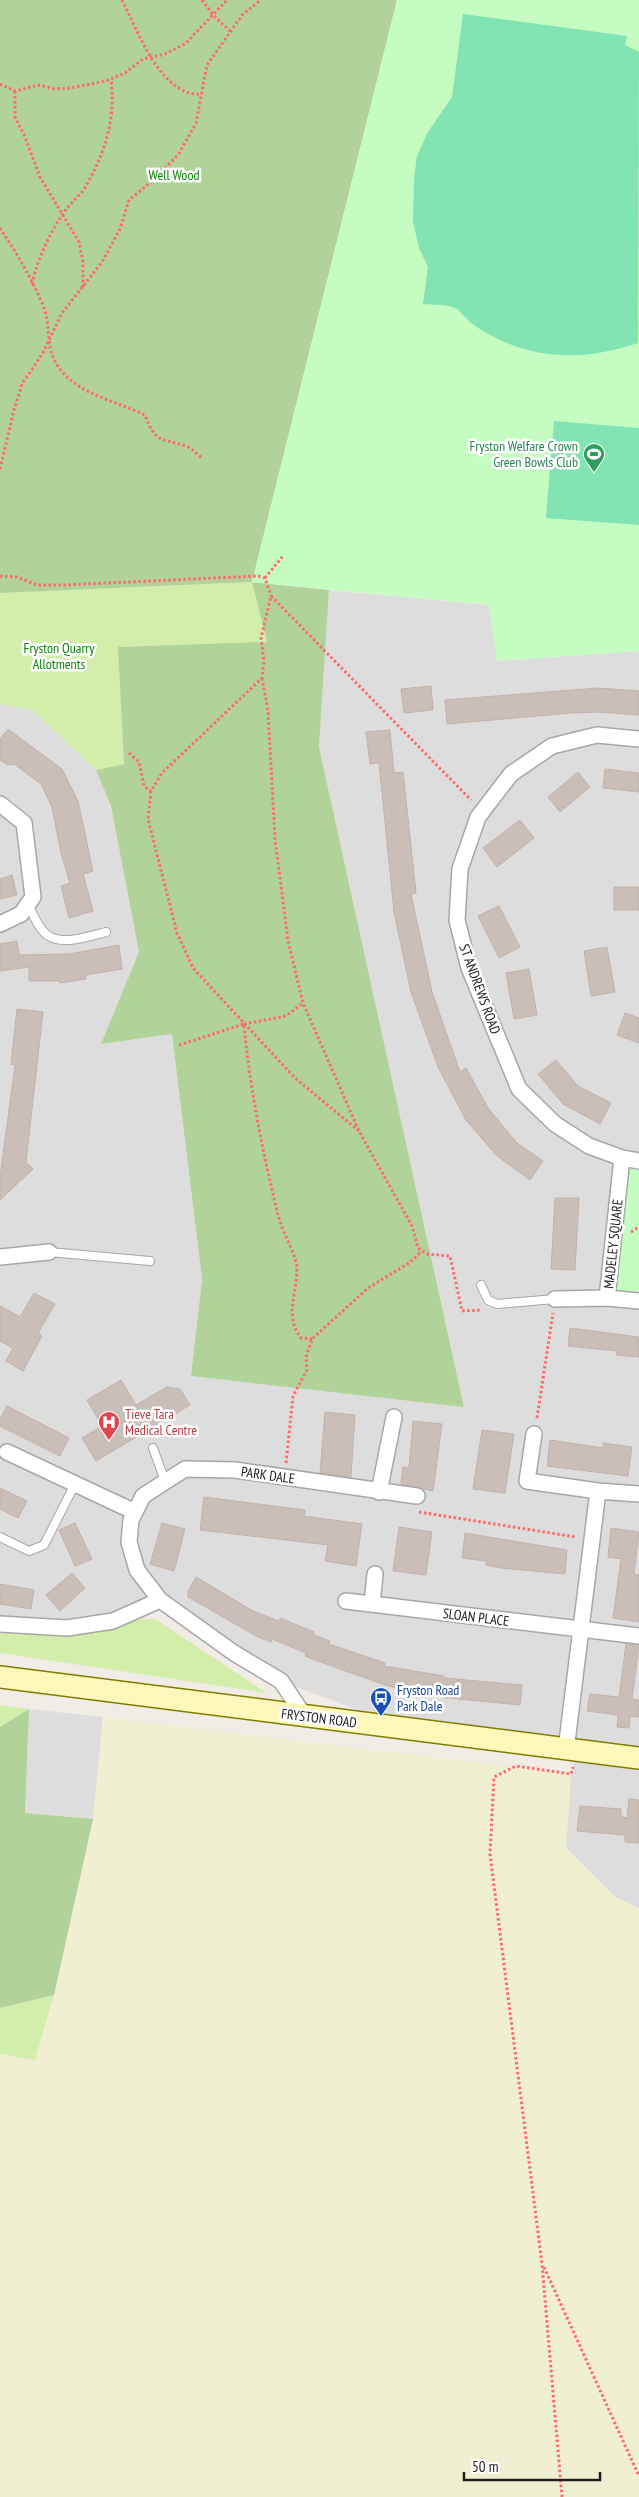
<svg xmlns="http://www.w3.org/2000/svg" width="639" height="2497" font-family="'PT Sans Narrow',sans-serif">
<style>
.residential{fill:#dedddd}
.farmland{fill:#f1efd1}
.grass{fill:#d3edaa}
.forest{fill:#b1d399}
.park{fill:#c5fcc2}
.pitch{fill:#81e4b2}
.building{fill:#cabeb9;stroke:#c4b1a8}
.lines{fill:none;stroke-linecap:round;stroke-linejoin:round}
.lane-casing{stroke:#a7a7a7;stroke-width:10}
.street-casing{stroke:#a7a7a7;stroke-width:18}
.secondary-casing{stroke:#7f7d00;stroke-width:24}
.path{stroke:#ff6a6c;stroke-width:3;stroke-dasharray:2.5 2.5;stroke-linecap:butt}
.lane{stroke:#fff;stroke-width:8}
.street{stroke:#fff;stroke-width:15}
.secondary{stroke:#fdf8b9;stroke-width:21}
.labels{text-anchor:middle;stroke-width:5;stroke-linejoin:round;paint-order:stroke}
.park-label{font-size:14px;fill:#0b8706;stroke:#fff}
.leisure-label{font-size:14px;fill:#27864d;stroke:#fff;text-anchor:end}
.street-label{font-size:14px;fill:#202020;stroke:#fff}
.health-label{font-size:14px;fill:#be3a42;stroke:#fff;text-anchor:start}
.transit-label{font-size:14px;fill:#164399;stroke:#fff;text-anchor:start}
</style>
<rect width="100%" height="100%" fill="#f1ece6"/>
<!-- residential -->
<path class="residential" d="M329 590 489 605 497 661 639 651V1908L615 1897 566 1848 571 1774 577 1752 407 1729 281 1681 160 1600 113 1621 0 1624V704L33 710 96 770 111 806 139 952 101 1044 172 1034 202 1279 191 1376 464 1406 319 747Z
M29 1709 103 1717 93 1819 25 1813Z"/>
<!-- farmland -->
<path class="farmland" d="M103 1717 571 1774 566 1848 615 1897 639 1908V2497H0V2054L35 2060 54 1995 93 1819Z"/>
<!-- grass -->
<path class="grass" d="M252 582 267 643 119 647 124 764 96 770 33 710 0 704V593Z
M155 1619 267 1693 0 1653V1624Z
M0 1705 29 1709 0 1727Z
M54 1995 35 2060 0 2054V2008Z"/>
<!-- forest -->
<path class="forest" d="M0 0H397L252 582 329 590 319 747 464 1407 191 1376 202 1279 172 1034 101 1044 139 952 111 806 96 770 124 764 118 647 267 642 252 582 0 593Z
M29 1709 25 1813 93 1819 54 1995 0 2008V1727Z"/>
<!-- park -->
<path class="park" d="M397 0H639V651L497 661 489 605 252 582Z
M622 1158 639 1161V1301L607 1298Z"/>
<!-- pitch -->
<path class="pitch" d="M463 14 627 36 625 45 639 52 638 343C588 360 538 361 490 335 483 331 474 326 468 320 464 317 461 312 457 309 450 304 433 305 423 304L428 267 419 248 413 222 414 179 417 156 428 132 452 97Z
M554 421 639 428V525L546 518Z"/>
<!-- building -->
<path class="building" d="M431 686 433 710 404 713 401 689Z
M598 688 639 691V715L598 712 571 713 447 724 445 700Z
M8 729 62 769 78 801 93 871 83 874 93 911 69 918 61 886 70 883 61 853 52 807 41 784 14 764 8 765 0 760V739Z
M390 730 394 773 403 772 416 893 411 894 432 992 460 1072 466 1068 488 1108 517 1143 543 1161 530 1180 497 1156 466 1120 438 1067 411 992 394 912 379 763 370 764 366 732Z
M605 769 639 773V792L603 788Z
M578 772 590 787 560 812 548 797Z
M520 820 534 838 497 867 483 848Z
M12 875 17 895 0 899V879Z
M614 887H639V910H614Z
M499 906 520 947 499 958 478 916Z
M17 941 19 955 69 954 119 945 122 969 85 975 86 979 60 983V981H29V967L0 971V944Z
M607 947 615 992 591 996 584 951Z
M529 969 537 1015 514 1019 506 973Z
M17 1009 43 1012 26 1162 33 1169 0 1200V1177L15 1065 11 1064Z
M625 1013 639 1018V1043L617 1035Z
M556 1060 578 1086 611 1103 600 1124 563 1104 538 1074Z
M555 1198H579L575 1270 551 1269Z
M34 1293 55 1304 38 1333 42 1336 23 1371 6 1361 13 1348 0 1341V1306L20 1317Z
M570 1328 639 1337V1357L616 1355 617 1351 568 1346Z
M121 1380 136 1405 167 1387 180 1389 190 1405 96 1461 82 1438 102 1426 87 1400Z
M7 1406 69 1438 60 1456 0 1426V1419Z
M325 1412 355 1415 351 1477 320 1473Z
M413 1421 442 1424 433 1491 401 1484 403 1467 409 1468Z
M482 1430 514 1434 505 1493 473 1489Z
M550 1440 603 1448V1443L632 1447 628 1476 547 1466Z
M0 1488 27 1501 18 1518 0 1509Z
M204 1497 305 1510 304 1516 362 1524 356 1566 325 1561 328 1545 200 1530Z
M75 1523 92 1559 75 1566 59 1530Z
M162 1523 185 1529 174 1571 150 1564Z
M399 1527 432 1532 426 1575 393 1571Z
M611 1528 639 1532 634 1574 639 1575V1622L613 1618 621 1559 608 1557Z
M465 1533 567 1550 565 1574 501 1568 486 1565V1561L462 1558Z
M72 1573 85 1588 60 1611 46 1595Z
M196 1577 253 1611 279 1621 280 1618 314 1632 313 1635 330 1641 329 1644 385 1663 384 1666 444 1676V1678L522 1685 520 1705 449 1698 388 1686 315 1660 305 1656 306 1653 272 1639 271 1642 258 1637 188 1597V1591Z
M0 1584 34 1590 31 1609 0 1604Z
M626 1644 639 1645 632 1699 639 1700V1717L630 1716 629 1728 617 1727 618 1715 587 1711 590 1694 619 1697Z
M629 1799 639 1800V1843L625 1842V1835L577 1831 580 1806 621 1809V1817L627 1818Z"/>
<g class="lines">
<!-- lane casing -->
<g class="lane-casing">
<path id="lane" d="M28 904C33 914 38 928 47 935 62 946 90 936 106 932
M49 1252 150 1261
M481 1285 488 1300 497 1304 555 1299
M153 1448 165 1481
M0 1537 29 1551 44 1545 75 1484"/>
</g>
<!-- street casing -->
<g class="street-casing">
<path id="street" d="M639 739 597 735 552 746 511 774 478 817 460 869 457 920 469 968 519 1089 555 1124 589 1146 622 1158 639 1161
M0 804 24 823 33 897 21 914 0 924
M622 1158 607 1298 639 1301
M0 1257 49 1252
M555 1299 607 1298
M534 1434 527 1481 598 1491 639 1494
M7 1452 135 1512
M379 1492 394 1417
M346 1601 639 1636
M372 1604 375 1574
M0 1624 67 1628 113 1621 160 1600
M305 1717 281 1681 234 1653 160 1600 137 1570 129 1542 131 1520 143 1496 185 1469 235 1470 417 1496
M566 1750 598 1491"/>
</g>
<!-- secondary casing -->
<g class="secondary-casing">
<path id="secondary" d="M0 1677 639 1758"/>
</g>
<!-- path -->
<path class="path" d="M122 0C137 29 161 98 202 94
M202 0 214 16 230 31
M0 84 15 91 38 85 55 89 71 88 106 81 125 73 143 59 165 54 185 44 227 0
M15 91V117L25 137 40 177 79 242 83 262V287
M0 228C16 252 32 279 43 305 54 333 41 350 66 376 88 397 119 402 145 415 155 443 161 438 186 446 192 448 198 455 202 458
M32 284C38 257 51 230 67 208 73 201 80 195 85 188 105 153 116 119 111 79
M0 469 14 410 22 384 43 353 62 313 102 262 120 229 129 200 151 182 178 155 196 123 207 65 243 14 261 0
M0 576 17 577 37 585H64L258 576 265 578 271 596
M265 578 283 556
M262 678 268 710 275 839 288 941 303 1003 359 1131 412 1226 418 1248 427 1254 450 1256 462 1311 480 1310
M129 753 139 762 144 786 151 791
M244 1024 286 1016 303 1003
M179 1045 244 1024C250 1090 263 1154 279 1219 283 1233 297 1256 297 1269 297 1294 284 1316 301 1338L312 1339
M359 1131 295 1078 193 968 177 933 148 819 151 791 162 773 262 678 264 661 261 638 271 596 471 800
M631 1232 639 1227
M537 1418 553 1313
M286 1463 293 1396 307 1370 306 1357 312 1339 368 1288 409 1263 421 1252
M419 1512 576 1537
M544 2267 639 2476
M562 2497 542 2264 490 1854 494 1777 516 1766 571 1774 573 1767"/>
<!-- lane -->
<use href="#lane" class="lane"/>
<!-- street -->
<use href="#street" class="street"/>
<!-- secondary -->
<use href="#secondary" class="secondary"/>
</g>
<!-- icons -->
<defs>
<g id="stadium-pin" transform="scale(1.125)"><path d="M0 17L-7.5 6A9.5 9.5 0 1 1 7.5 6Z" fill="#2e9e5b" stroke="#fff"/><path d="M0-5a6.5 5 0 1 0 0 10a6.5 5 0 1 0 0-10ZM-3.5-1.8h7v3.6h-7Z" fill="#fff"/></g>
<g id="hospital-pin" transform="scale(1.125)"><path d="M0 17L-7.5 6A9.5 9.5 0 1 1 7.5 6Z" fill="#e0444e" stroke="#fff"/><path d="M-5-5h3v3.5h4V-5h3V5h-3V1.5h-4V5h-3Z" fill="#fff"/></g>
<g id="bus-pin" transform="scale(1.125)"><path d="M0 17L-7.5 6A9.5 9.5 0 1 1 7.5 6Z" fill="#1a4fb4" stroke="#fff"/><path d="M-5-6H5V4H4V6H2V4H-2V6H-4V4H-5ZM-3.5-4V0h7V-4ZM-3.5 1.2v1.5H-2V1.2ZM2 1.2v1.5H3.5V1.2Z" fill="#fff"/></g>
</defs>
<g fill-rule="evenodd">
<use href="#stadium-pin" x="594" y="454"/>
<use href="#hospital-pin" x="109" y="1422"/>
<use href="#bus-pin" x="381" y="1698"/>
</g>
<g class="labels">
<!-- park labels -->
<g class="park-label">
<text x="174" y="180">Well Wood</text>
<text x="59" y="653">Fryston Quarry<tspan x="59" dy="16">Allotments</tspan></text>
</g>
<!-- leisure labels -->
<g class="leisure-label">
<text x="578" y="451">Fryston Welfare Crown<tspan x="578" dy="16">Green Bowls Club</tspan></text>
</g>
<!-- street labels -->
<g class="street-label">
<text transform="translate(480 989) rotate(70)" y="5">ST ANDREWS ROAD</text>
<text transform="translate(613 1244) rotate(-84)" y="5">MADELEY SQUARE</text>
<text transform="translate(268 1475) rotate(8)" y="5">PARK DALE</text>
<text transform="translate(476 1617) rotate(7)" y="5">SLOAN PLACE</text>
<text transform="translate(319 1718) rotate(7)" y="5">FRYSTON ROAD</text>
</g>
<!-- health labels -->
<g class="health-label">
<text x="125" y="1419">Tieve Tara<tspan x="125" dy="16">Medical Centre</tspan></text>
</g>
<!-- transit labels -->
<g class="transit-label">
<text x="397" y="1695">Fryston Road<tspan x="397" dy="16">Park Dale</tspan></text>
</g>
</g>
<!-- scale -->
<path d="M464 2472v8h136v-8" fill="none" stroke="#202020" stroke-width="2.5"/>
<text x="472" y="2472" font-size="15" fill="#202020" stroke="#ffffff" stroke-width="4" paint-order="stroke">50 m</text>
</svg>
